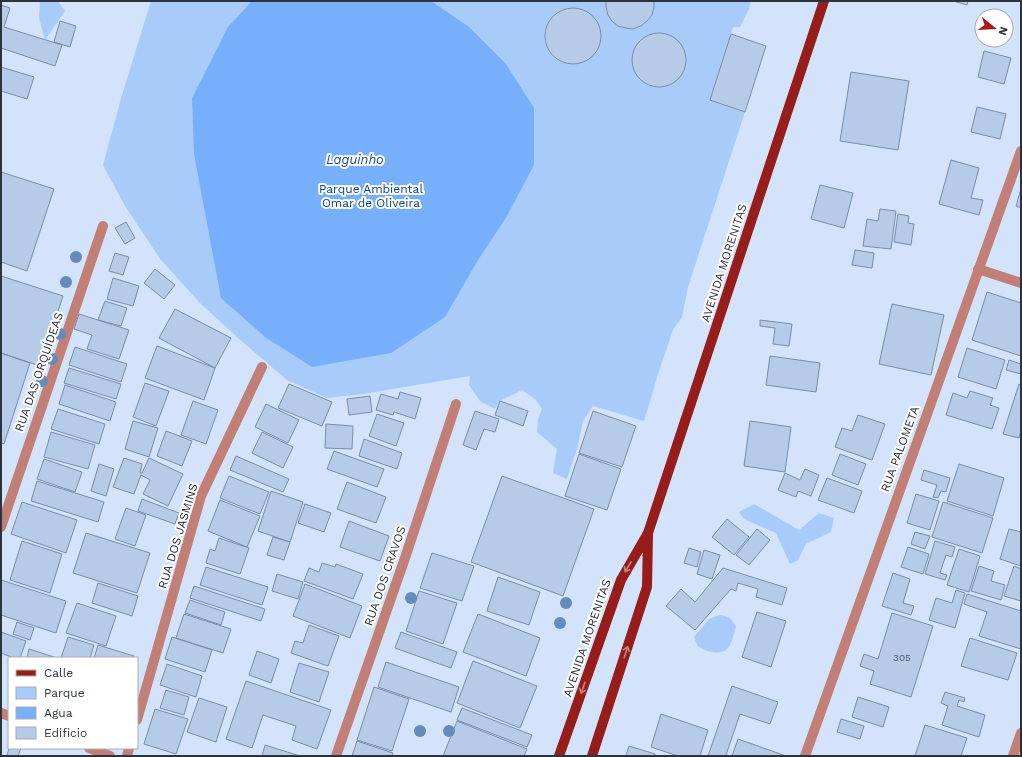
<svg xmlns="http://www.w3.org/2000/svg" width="1022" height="757" font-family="'Work Sans',sans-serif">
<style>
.green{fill:#a9cbf9}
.water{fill:#77affb}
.building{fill:#b6cbe8;stroke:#798da8}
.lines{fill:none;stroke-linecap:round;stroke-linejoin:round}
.minor{stroke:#c17f76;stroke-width:10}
.major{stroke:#961d19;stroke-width:10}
.tree{fill:#648bba}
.oneway{stroke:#c58380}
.labels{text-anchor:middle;stroke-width:4;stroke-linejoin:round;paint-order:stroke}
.number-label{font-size:10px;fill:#4e5968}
.park-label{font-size:12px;fill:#0a4385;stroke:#fff}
.street-label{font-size:12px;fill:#2b333e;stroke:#fff}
.water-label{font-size:13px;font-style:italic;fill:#184e91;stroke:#fff}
</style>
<rect width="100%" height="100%" fill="#d2e3fb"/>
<!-- green -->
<path class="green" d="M38 1H58L65 11 45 40 39 18 40 3Z
M151 1H751L749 9 740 27H733L723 59 724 70 718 94 710 100 745 112 688 287 682 317 673 330 659 371 644 421 593 406 583 421 577 449 567 479 553 473 557 449 537 432 538 419 542 409 536 400 522 390 500 401 495 409 480 401 469 385 470 376 363 394 327 398 287 380 238 338 201 304 161 260 125 206 103 165 122 95Z
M754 504 799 530 819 513 834 518 831 532 806 544 798 560 790 564 776 533 744 519 739 512Z
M720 615C729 616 732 619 736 627 734 633 732 643 728 648 721 656 705 652 698 646 696 643 695 640 694 637L709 619Z"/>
<!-- water -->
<path class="water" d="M252 1H431L469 27 506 64 534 108V165L507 216 478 260 445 317 391 353 312 367 265 337 221 298 194 154 192 98 228 27Z"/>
<!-- building -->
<path class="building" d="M606 1H654V7L652 15 647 21 641 26 633 29 626 28 618 26 612 21 608 15 606 7Z
M953 1H968L967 5Z
M1 5 10 8 4 27 62 45 55 66 1 48Z
M545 36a28 28 0 1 1 56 0a28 28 0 1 1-56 0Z
M60 21 76 26 70 47 54 42Z
M632 60a27 27 0 1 1 54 0a27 27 0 1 1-54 0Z
M731 34 766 46 745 112 710 100Z
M984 51 1011 58 1004 84 978 77Z
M1 67 34 77 27 99 1 91Z
M851 72 909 81 898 150 840 141Z
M977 107 1006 114 1000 139 971 132Z
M951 160 979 168 971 198 983 200 979 215 939 204Z
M1 172 54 189 27 271 1 262Z
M820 185 853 193 844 228 811 219Z
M1021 189V208L1016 206Z
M880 209 896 211 891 249 863 246 867 219 878 221Z
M898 214 909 216 908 223 914 224 911 245 894 242Z
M126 222 135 238 125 244 115 228Z
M855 250 874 253 872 268 852 265Z
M115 253 129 257 123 275 109 271Z
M155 269 175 285 164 299 144 283Z
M1 276 63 296 40 366 1 353Z
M113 278 139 286 133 306 107 299Z
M987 292 1021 303V356L972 340Z
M105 301 127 308 121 326 98 320Z
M892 304 944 315 931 375 879 364Z
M175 309 231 338 215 368 159 338Z
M79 314 129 330 119 359 87 349 92 335 74 329Z
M760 320 792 324 789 346 773 344 775 328 760 326Z
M157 346 215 368 204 400 145 378Z
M75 347 127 364 121 382 69 365Z
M967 348 1005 360 996 389 958 377Z
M1 353 30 363 4 444 1 443Z
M770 356 820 363 816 392 766 385Z
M1009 360 1021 364V374L1006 370Z
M69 368 121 384 116 399 64 383Z
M145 383 169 391 156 426 133 417Z
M289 384 332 402 322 426 278 408Z
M1019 384 1021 385V431L1019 438 1003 434Z
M65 385 116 402 110 421 59 404Z
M970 391 993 398 990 405 999 408 992 429 946 415 953 393 967 398Z
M400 392 421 398 415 419 394 412 393 415 376 410 381 394 398 399Z
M370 396 372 412 349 415 347 399Z
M193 401 218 410 206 444 181 435Z
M500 401 528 411 523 426 495 415Z
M266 404 299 420 288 443 255 427Z
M58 409 105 424 99 444 51 429Z
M475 411 499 419 495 432 484 429 476 450 463 445Z
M593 411 636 426 622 467 579 453Z
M377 414 404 423 396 446 369 436Z
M858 415 885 424 872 460 835 447 842 428 852 431Z
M133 421 158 428 149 457 125 449Z
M750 421 791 427 785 472 744 466Z
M326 424 353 426 352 449 325 448Z
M166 431 192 441 182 466 157 456Z
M51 432 95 445 88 469 44 457Z
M262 432 293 447 283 468 252 453Z
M364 439 402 453 397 469 359 456Z
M334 451 384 469 377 487 327 469Z
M579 454 621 469 607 510 565 496Z
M840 454 866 464 858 485 832 475Z
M236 456 289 479 283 492 230 470Z
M124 458 142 464 140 473H142L149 458 183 474 168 506 143 494 150 480 141 475 134 494 113 487Z
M44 459 82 472 75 492 37 479Z
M99 464 114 469 106 496 91 491Z
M959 464 1004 478 993 516 947 501Z
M805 469 819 475 811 496 798 491 796 497 778 490 785 473 800 480Z
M924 470 950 478 946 492 941 491 938 498 933 497 937 485 921 480Z
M229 476 269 492 260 514 220 498Z
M502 476 594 509 563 596 471 562Z
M827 478 862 491 854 513 818 500Z
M37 481 104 502 98 522 31 501Z
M347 482 386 497 376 523 337 509Z
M271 491 303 502 290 542 258 531Z
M916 494 939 501 930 530 907 523Z
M142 499 179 513 175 524 138 511Z
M220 500 260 516 247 547 208 531Z
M22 502 77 520 66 553 11 534Z
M943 502 993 518 982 553 932 537Z
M305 504 331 513 324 532 298 523Z
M126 508 146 515 135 546 115 539Z
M727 519 749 537 734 555 712 537Z
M349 521 389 536 380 561 340 547Z
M757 529 770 540 749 565 736 555Z
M1009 529 1021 532V566L1000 559Z
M915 532 930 536 925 549 911 544Z
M86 533 150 553 137 593 73 573Z
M273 537 290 542 284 560 267 555Z
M219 538 249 548 240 574 206 563 210 549 215 551Z
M22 541 62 554 50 593 10 580Z
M935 541 955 547 952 557 946 555 940 573 947 575 945 580 925 574Z
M908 547 929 554 923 574 901 567Z
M689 548 701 552 697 567 684 563Z
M959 549 980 556 969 592 947 585Z
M704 550 720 555 712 579 697 574Z
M432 553 474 566 462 601 420 588Z
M322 563 335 567 336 564 363 574 353 599 304 581 309 568 319 572Z
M979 566 994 571 991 581 1005 585 1001 600 971 591Z
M1014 566 1021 569V601L1004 596Z
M206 567 268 587 262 605 200 585Z
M723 568 787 588 782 605 756 597 758 589 738 583 736 591 731 589 695 630 666 606 681 589 695 602Z
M893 573 910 579 903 603 914 606 911 615 882 606Z
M277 574 303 582 298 599 272 591Z
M498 577 540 592 529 625 487 611Z
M1 580 66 601 56 633 1 615Z
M98 583 138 596 132 616 92 603Z
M305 584 362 606 350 638 293 616Z
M194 586 265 609 261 621 190 598Z
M956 590 965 593 955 628 929 620 936 598 952 603Z
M419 591 457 603 443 644 406 631Z
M967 594 1021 611V649L979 636 987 612 964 604Z
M190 600 225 612 221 625 185 613Z
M77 603 116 616 106 646 66 633Z
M757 612 786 621 771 667 742 657Z
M892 613 933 626 911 697 870 684 874 671 860 666 864 654 878 659Z
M184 614 231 629 223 653 176 638Z
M478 614 540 638 526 676 463 652Z
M17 622 34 628 30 640 13 634Z
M309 625 339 636 328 666 291 653 295 641 303 643Z
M1 632 26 641 20 658H14L1 653Z
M401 632 457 652 451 668 395 648Z
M68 637 94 645 90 658H61Z
M172 637 212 650 205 672 165 659Z
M970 638 1017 653 1008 680 961 666Z
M98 645 134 656 133 658H94Z
M29 649 57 658H27Z
M257 651 279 659 271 683 249 675Z
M473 661 537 686 520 728 457 703Z
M386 662 459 687 451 712 378 687Z
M299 663 329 672 319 702 290 692Z
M167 664 202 676 196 697 160 685Z
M246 681 331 710 317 749 292 740 296 726 263 715 252 748 226 739Z
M732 686 778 702 770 724 740 714 726 755 730 756H708Z
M374 687 409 699 392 751 357 740Z
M166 690 189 697 184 715 160 708Z
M945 692 965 698 964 702 959 700 957 706 985 715 979 737 942 725 948 706 941 703Z
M858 697 889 707 883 727 852 717Z
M199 698 227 707 216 742 187 732Z
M462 708 532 735 527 747 457 720Z
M155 709 188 719 176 754 144 744Z
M661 714 708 730 700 756H678L651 747Z
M841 719 864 726 860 739 837 732Z
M457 721 527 749 524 756H443Z
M925 725 967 738 961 756H915Z
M738 739 786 756H732Z
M357 741 393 753 392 756H352Z
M265 745 300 756H262Z
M629 746 655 754V756H626Z
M9 748H21L18 756H7Z"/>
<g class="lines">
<!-- minor -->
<path class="minor" d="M978 269 1021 283
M1 527 103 226
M1 713 9 716
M137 720 201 496 262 367
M89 748 110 756
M127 756 129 748
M336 756 405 558 456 404
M805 756 1021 151
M1013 756 1021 733"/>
<!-- major -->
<path class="major" d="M559 756 621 580 648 533 824 1
M592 756 647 587 648 535"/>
</g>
<!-- trees -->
<g class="tree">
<circle cx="76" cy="257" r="6"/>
<circle cx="66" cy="282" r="6"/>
<circle cx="60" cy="334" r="6"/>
<circle cx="52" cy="359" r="6"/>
<circle cx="42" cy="381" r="6"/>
<circle cx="411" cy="598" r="6"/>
<circle cx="566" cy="603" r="6"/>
<circle cx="560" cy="623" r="6"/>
<circle cx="420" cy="731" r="6"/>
<circle cx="449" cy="731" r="6"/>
</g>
<!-- one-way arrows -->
<defs><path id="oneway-shaft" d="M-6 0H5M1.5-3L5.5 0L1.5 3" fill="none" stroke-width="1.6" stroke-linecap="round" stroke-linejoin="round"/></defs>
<g class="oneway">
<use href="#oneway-shaft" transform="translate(628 567) rotate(121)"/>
<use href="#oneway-shaft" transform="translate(626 652) rotate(-72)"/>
<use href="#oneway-shaft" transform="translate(583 688) rotate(109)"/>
</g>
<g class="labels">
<!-- number labels -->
<g class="number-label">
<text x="902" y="661">305</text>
</g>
<!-- park labels -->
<g class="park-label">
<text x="371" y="193">Parque Ambiental<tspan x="371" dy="14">Omar de Oliveira</tspan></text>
</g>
<!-- street labels -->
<g class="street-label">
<text transform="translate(724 263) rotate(-72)" y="4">AVENIDA MORENITAS</text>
<text transform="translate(39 372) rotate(-71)" y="4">RUA DAS ORQUÍDEAS</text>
<text transform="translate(900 449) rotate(-70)" y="4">RUA PALOMETA</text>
<text transform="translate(178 536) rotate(-73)" y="4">RUA DOS JASMINS</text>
<text transform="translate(385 576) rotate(-71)" y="4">RUA DOS CRAVOS</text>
<text transform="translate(587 638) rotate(-71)" y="4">AVENIDA MORENITAS</text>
</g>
<!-- water labels -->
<g class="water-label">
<text x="355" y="164">Laguinho</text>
</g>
</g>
<!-- border -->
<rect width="1022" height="757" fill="none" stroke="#2b333e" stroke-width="4"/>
<!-- legend -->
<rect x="8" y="657" width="130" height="92" fill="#ffffff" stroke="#aaadb2"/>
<rect x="16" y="670" width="20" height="6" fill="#961d19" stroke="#aaadb2"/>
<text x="44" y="677" font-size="12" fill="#2b333e">Calle</text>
<rect x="16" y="687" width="20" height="12" fill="#a9cbf9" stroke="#aaadb2"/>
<text x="44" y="697" font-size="12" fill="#2b333e">Parque</text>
<rect x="16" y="707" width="20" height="12" fill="#77affb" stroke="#aaadb2"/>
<text x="44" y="717" font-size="12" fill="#2b333e">Agua</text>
<rect x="16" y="727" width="20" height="12" fill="#b6cbe8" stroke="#aaadb2"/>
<text x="44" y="737" font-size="12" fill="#2b333e">Edificio</text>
<!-- north arrow -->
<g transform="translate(994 28) rotate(108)"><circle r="19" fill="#ffffff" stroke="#aaadb2"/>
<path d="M0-3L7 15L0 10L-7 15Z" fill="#ab1917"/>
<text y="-6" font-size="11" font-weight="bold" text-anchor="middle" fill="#2b333e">N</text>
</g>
</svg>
